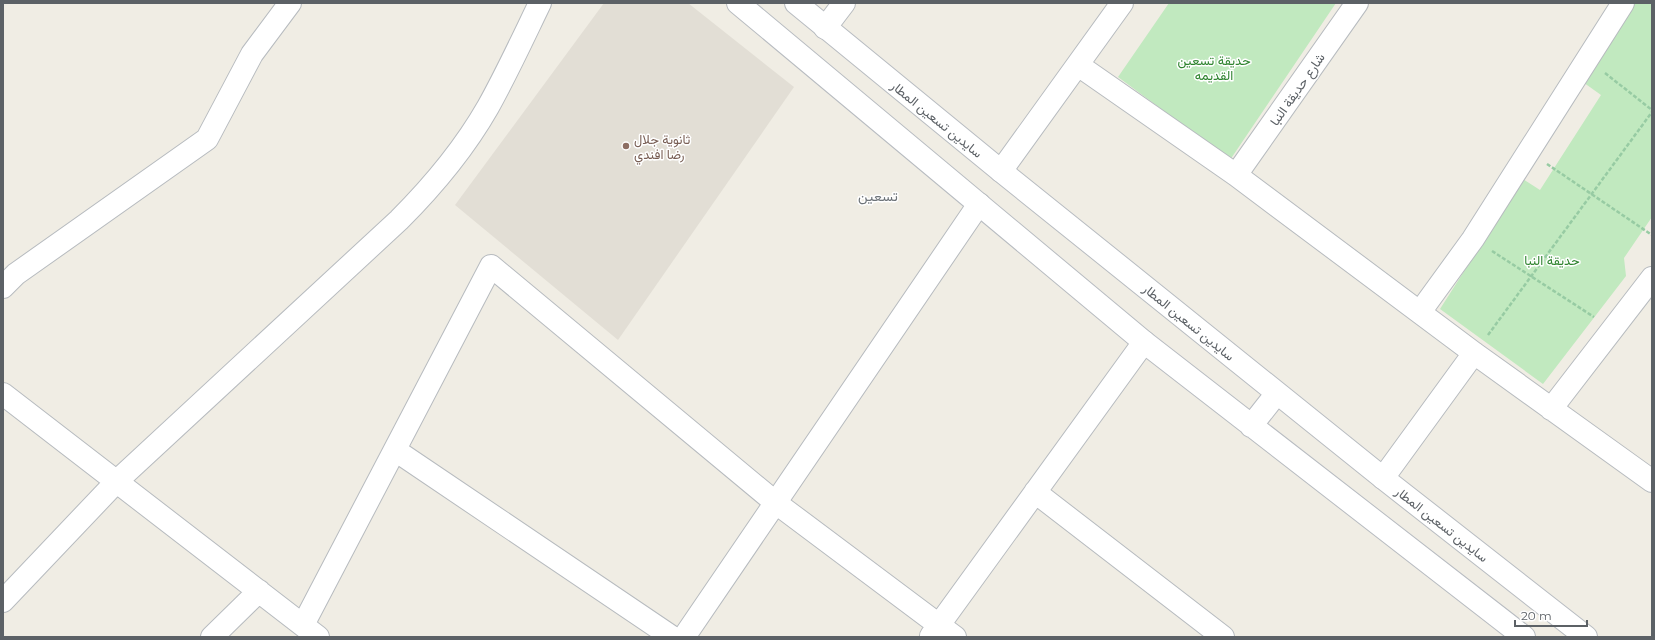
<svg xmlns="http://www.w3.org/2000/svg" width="1655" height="640" font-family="Montserrat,Vazirmatn,sans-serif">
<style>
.education{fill:#e2ded5}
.green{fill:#c1e9bf}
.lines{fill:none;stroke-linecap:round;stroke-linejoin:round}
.street-casing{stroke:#b7bbbf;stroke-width:24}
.secondary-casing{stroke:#b8bcc1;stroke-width:24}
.path{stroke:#97cba3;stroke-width:2.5;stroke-dasharray:4 2;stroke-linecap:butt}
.street{stroke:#fff;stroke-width:22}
.secondary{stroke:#fff;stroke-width:22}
.education-dot{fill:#8d6e63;stroke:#fff;stroke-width:1.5}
.labels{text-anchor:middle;stroke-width:3;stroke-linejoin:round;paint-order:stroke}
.park-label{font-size:13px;fill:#2e832e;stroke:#fff}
.street-label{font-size:13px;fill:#5c6166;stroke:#fff}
.education-label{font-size:13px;fill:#785e54;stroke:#fff;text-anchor:start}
.neighbourhood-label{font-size:14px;fill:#6d7378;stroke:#fff}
</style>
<rect width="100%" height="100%" fill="#f0ede4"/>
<!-- education -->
<path class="education" d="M604 3H688L794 87 618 340 455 205Z"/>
<!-- green -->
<path class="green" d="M1169 3H1336L1230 160 1118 77Z
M1634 3H1652V217L1624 258 1626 276 1543 384 1440 309 1523 179 1540 190 1601 95 1580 80Z"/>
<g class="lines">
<!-- street casing -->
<g class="street-casing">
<path id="street" d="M825 28 844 3
M1078 65 1236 175 1474 353 1652 481
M1001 171 1122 3
M1236 175 1357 3
M3 287 16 274 207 139 252 54 290 3
M1420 312 1473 239 1623 3
M3 394 318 637
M1551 409 1652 278
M395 450 672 637
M1383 478 1474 353
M1035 492 1223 637
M3 601 117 481 399 220C433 186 464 149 488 107 507 73 523 38 540 3
M303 625 491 266 776 503 955 637
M931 636 1144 342
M212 637 259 591
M684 637 979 204"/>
</g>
<!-- secondary casing -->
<g class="secondary-casing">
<path id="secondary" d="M738 3 1144 342 1524 637
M796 3 1001 171 1383 478 1586 637
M1251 426 1277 393"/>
</g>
<!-- path -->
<path class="path" d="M1605 73 1652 110
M1547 164 1652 235
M1492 251 1594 317
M1488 335 1652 112"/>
<!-- street -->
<use href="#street" class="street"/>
<!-- secondary -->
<use href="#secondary" class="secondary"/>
</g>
<!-- markers -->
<circle class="education-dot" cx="626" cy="146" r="4"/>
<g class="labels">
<!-- park labels -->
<g class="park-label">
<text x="1214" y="65">حديقة تسعين<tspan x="1214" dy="15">القديمه</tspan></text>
<text x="1552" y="265">حديقة النبا</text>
</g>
<!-- street labels -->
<g class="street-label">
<text transform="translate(1297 89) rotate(-55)" y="5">شارع حديقة النبا</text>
<text transform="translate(937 119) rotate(39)" y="5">سايدين تسعين المطار</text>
<text transform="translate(1189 322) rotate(39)" y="5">سايدين تسعين المطار</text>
<text transform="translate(1442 524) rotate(38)" y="5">سايدين تسعين المطار</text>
</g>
<!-- education labels -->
<g class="education-label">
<text x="634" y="144">ثانوية جلال<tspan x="634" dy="15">رضا افندي</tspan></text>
</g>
<!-- neighbourhood labels -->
<g class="neighbourhood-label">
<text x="878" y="201">تسعین</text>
</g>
</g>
<!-- border -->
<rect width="1655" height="640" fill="none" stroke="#5c6166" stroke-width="8"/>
<!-- scale -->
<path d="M1515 620v6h72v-6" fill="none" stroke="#5c6166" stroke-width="2"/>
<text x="1521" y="620" font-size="12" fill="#5c6166" stroke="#ffffff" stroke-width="3" paint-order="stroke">20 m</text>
</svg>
